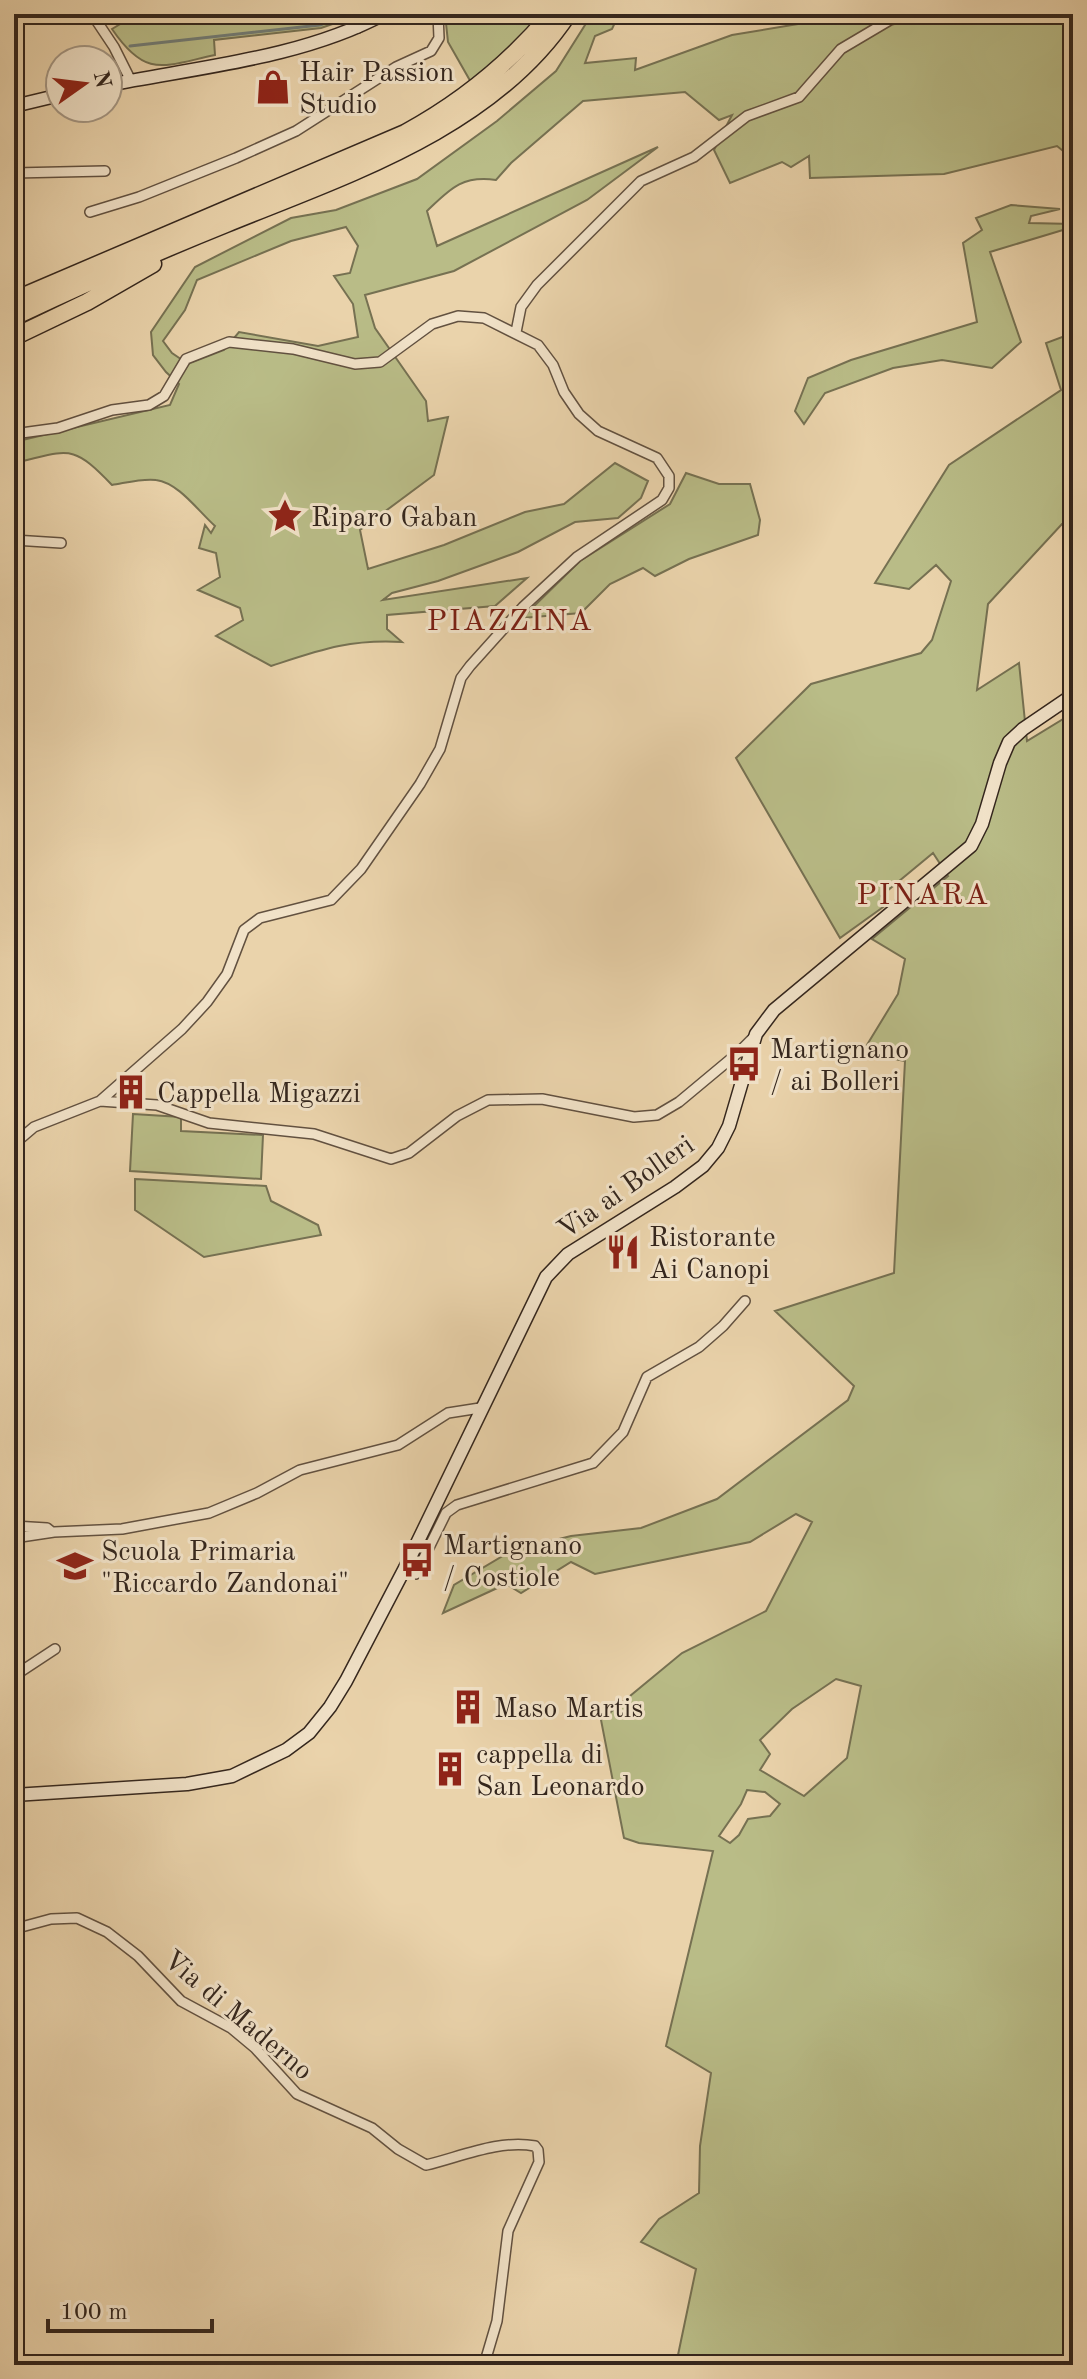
<svg xmlns="http://www.w3.org/2000/svg" width="1087" height="2379" font-family="'Old Standard TT',serif">
<style>
.green{fill:#b9bc87;stroke:#767152;stroke-width:2;fill-rule:evenodd}
.lines{fill:none;stroke-linecap:round;stroke-linejoin:round}
.stream{stroke:#717c76;stroke-width:3}
.street-casing{stroke:#625140;stroke-width:12}
.secondary-casing{stroke:#34261d;stroke-width:15}
.highway-casing{stroke:#34261d;stroke-width:19}
.street{stroke:#f1e2c8;stroke-width:9}
.secondary{stroke:#f1e2c8;stroke-width:12}
.highway{stroke:#ead3ab;stroke-width:16}
.labels{text-anchor:middle;stroke-width:6;stroke-linejoin:round;paint-order:stroke}
.poi-label{font-size:28px;fill:#34261d;stroke:#f1e2c8;text-anchor:start}
.street-label{font-size:28px;fill:#34261d;stroke:#f1e2c8}
.neighbourhood-label{font-size:30px;letter-spacing:2px;fill:#7a1f14;stroke:#f1e2c8}
</style>
<rect width="100%" height="100%" fill="#ead3ab"/>
<filter id="stains"><feTurbulence type="fractalNoise" baseFrequency=".0025" numOctaves="4"/><feColorMatrix values="0 0 0 0 .2 0 0 0 0 .09 0 0 0 0 .02 0 0 0 .5 -.17"/></filter>
<radialGradient id="worn" r=".72"><stop offset=".6" stop-color="#630" stop-opacity="0"/><stop offset="1" stop-color="#630" stop-opacity=".3"/></radialGradient>
<!-- green -->
<path class="green" d="M137 14H339L341 21 321 28 214 40 215 55C163 66 146 79 112 29Z
M445 14H542L472 84 448 42Z
M592 14H619L612 29 595 36 585 63 636 58 635 70 732 35 798 24 827 14H1073V159L1057 146 944 174 810 178 809 156 791 167 782 162 730 183 714 150 732 115 719 120 685 92 583 101 511 163 496 180C462 175 450 189 427 211L437 246 658 147 587 200 454 271 365 295 375 328 426 401 428 421 448 417 434 475 360 530 368 569 444 545 525 512 564 504 615 463 648 481 641 498 618 518 575 522 518 552 438 581 392 593 383 600 527 578 495 606 387 615V629L402 642C349 639 320 650 271 666L216 636 243 620 240 608 198 590 220 577 216 553 199 548 205 525 211 533 215 526C198 511 179 483 156 480 143 478 125 483 112 485 71 442 69 451 14 463V442L170 405 179 384 166 372 153 355 151 332 195 267 291 218 336 210 417 179 497 121 556 71ZM346 227 358 246 350 273 334 276 353 304 358 337 318 346 239 332 224 350 188 364 172 353 163 341 185 310 197 280 291 241Z
M1011 205 1060 209 1031 216 1029 223 1073 224V227L990 252 1021 342 992 368 942 360 893 368 825 393 804 424 795 411 808 378 851 360 977 322 963 243 982 230 976 218Z
M1073 333V523L1062 524 988 604 977 690 1019 663 1027 741 1073 713V2365H671L678 2355 696 2269 641 2242 659 2219 699 2193 700 2146 711 2073 666 2046 713 1851 639 1843 624 1838 601 1720 682 1653 766 1611 812 1522 796 1514 750 1542 595 1574 571 1562 521 1593 506 1584 443 1613 454 1585 511 1551 571 1536 641 1528 717 1499 848 1400 854 1386 775 1311 894 1273 905 1061 862 1053 898 994 905 959 872 939 948 876 933 853 881 896 886 905 840 938 736 758 811 684 921 653 932 640 951 581 936 565 909 589 875 583 949 465 1061 390 1046 343ZM836 1679 861 1686 847 1758 804 1796 760 1770 770 1754 760 1740 792 1709ZM747 1790 765 1792 780 1804 770 1816 748 1819 739 1835 730 1843 719 1836 741 1804Z
M686 473 719 484H750L760 520 758 535 689 559 655 576 643 568 610 584 581 613 522 618 580 561 670 504Z
M133 1114 181 1117V1131L263 1135 261 1179 130 1171Z
M135 1179 266 1186 271 1201 318 1225 321 1235 204 1257 135 1210Z"/>
<g class="lines">
<!-- stream -->
<path class="stream" d="M130 46 320 25 334 19"/>
<!-- street casing -->
<g class="street-casing">
<path id="street" d="M92 14 114 47 131 81
M353 14 358 28
M14 173 105 171
M90 212 139 197 236 158 296 131 396 67 431 51 439 38 438 14
M516 332 521 307 537 285 641 181 694 157 747 116 799 97 841 49 890 20 918 14
M14 434 58 428 112 410 149 405 164 396 186 359 229 342 293 349 355 364 380 362 432 324 458 316 484 318 538 345 553 365 564 392 579 414 598 431 657 458 669 476V488L662 500 577 557 523 607 470 666 461 678 440 749 420 784 361 869 331 900 260 918 244 930 227 974 207 1002 182 1029 100 1101
M14 540 61 543
M14 1144 34 1127 100 1101 157 1105 209 1123 314 1134 391 1159 409 1153 457 1116 488 1100 542 1099 634 1117 657 1115 679 1102 739 1052 754 1037
M14 1526 47 1528 52 1532
M14 1538 54 1532 122 1529 209 1513 257 1493 300 1470 398 1445 448 1413 480 1408
M405 1568 416 1574 446 1513 457 1505 593 1463 623 1432 647 1377 699 1347 723 1326 745 1301
M14 1676 55 1649
M14 1929 51 1919 77 1918 107 1932 138 1956 181 2001 231 2028 255 2048 297 2094 372 2128 398 2149 426 2165C460 2157 500 2139 535 2146L538 2150 539 2162 508 2231 497 2321 484 2365"/>
</g>
<!-- secondary casing -->
<g class="secondary-casing">
<path id="secondary" d="M108 85C199 67 302 58 384 14
M14 106 60 95
M14 1795 187 1784 232 1776 286 1750 309 1733 330 1707 346 1681 405 1568 546 1277 568 1254 675 1187 703 1166 718 1148 729 1126 756 1034 774 1010 971 846 982 824 1000 763 1009 742 1023 729 1073 695"/>
</g>
<!-- highway casing -->
<g class="highway-casing">
<path id="highway" d="M14 300 405 133C462 102 509 64 551 14
M14 317C84 284 154 253 226 224 346 175 493 128 568 14
M14 337 87 302 153 264"/>
</g>
<!-- street -->
<use href="#street" class="street"/>
<!-- secondary -->
<use href="#secondary" class="secondary"/>
<!-- highway -->
<use href="#highway" class="highway"/>
</g>
<!-- icons -->
<defs>
<g id="shop-bare" transform="scale(2.76)"><path d="M-5-2.5h2.3a2.7 3.5 0 0 1 5.4 0H5L5.5 6h-11ZM-1.5-2.5h3a1.5 2.3 0 0 0-3 0Z" fill="#8f2418" stroke="#f1e2c8" stroke-width="2.5" paint-order="stroke"/></g>
<g id="sight-bare" transform="scale(2.76)"><path d="M0-6L1.8-2.2L6-1.7L2.9 1.2L3.7 5.4L0 3.3L-3.7 5.4L-2.9 1.2L-6-1.7L-1.8-2.2Z" fill="#8f2418" stroke="#f1e2c8" stroke-width="2.5" paint-order="stroke"/></g>
<g id="bus-bare" transform="scale(2.76)"><path d="M-5-6H5V4H4V6H2V4H-2V6H-4V4H-5ZM-3.5-4V0h7V-4ZM-3.5 1.2v1.5H-2V1.2ZM2 1.2v1.5H3.5V1.2Z" fill="#8f2418" stroke="#f1e2c8" stroke-width="2.5" paint-order="stroke"/></g>
<g id="building-bare" transform="scale(2.76)"><path d="M-4-6H4V6H1V3H-1V6H-4ZM-2.5-4.3h1.7v1.8h-1.7ZM.8-4.3h1.7v1.8H.8ZM-2.5-1h1.7V.8h-1.7ZM.8-1h1.7V.8H.8Z" fill="#8f2418" stroke="#f1e2c8" stroke-width="2.5" paint-order="stroke"/></g>
<g id="restaurant-bare" transform="scale(2.76)"><path d="M-5-6h1v4h1v-4h1v4h1v-4h1v5L-1.5 .5V6h-2V.5L-5-1ZM5-6V6H3V1.5H1.5Q1.5-4 5-6Z" fill="#8f2418" stroke="#f1e2c8" stroke-width="2.5" paint-order="stroke"/></g>
<g id="school-bare" transform="scale(2.76)"><path d="M0-5L7-2L0 1L-7-2ZM-4 1L0 2.5L4 1V4Q0 6-4 4Z" fill="#8f2418" stroke="#f1e2c8" stroke-width="2.5" paint-order="stroke"/></g>
</defs>
<g fill-rule="evenodd">
<use href="#shop-bare" x="273" y="87"/>
<use href="#sight-bare" x="285" y="516"/>
<use href="#bus-bare" x="744" y="1064"/>
<use href="#building-bare" x="131" y="1092"/>
<use href="#restaurant-bare" x="623" y="1252"/>
<use href="#bus-bare" x="417" y="1560"/>
<use href="#school-bare" x="75" y="1566"/>
<use href="#building-bare" x="468" y="1707"/>
<use href="#building-bare" x="450" y="1769"/>
</g>
<g class="labels">
<!-- poi labels -->
<g class="poi-label">
<text x="299" y="81">Hair Passion<tspan x="299" dy="32">Studio</tspan></text>
<text x="311" y="526">Riparo Gaban</text>
<text x="770" y="1058">Martignano<tspan x="770" dy="32">/ ai Bolleri</tspan></text>
<text x="157" y="1102">Cappella Migazzi</text>
<text x="649" y="1246">Ristorante<tspan x="649" dy="32">Ai Canopi</tspan></text>
<text x="443" y="1554">Martignano<tspan x="443" dy="32">/ Costiole</tspan></text>
<text x="101" y="1560">Scuola Primaria<tspan x="101" dy="32">"Riccardo Zandonai"</tspan></text>
<text x="494" y="1717">Maso Martis</text>
<text x="476" y="1763">cappella di<tspan x="476" dy="32">San Leonardo</tspan></text>
</g>
<!-- street labels -->
<g class="street-label">
<text transform="translate(625 1186) rotate(-35)" y="10">Via ai Bolleri</text>
<text transform="translate(239 2014) rotate(40)" y="10">Via di Maderno</text>
</g>
<!-- neighbourhood labels -->
<g class="neighbourhood-label">
<text x="510" y="630">PIAZZINA</text>
<text x="923" y="904">PINARA</text>
</g>
</g>
<!-- margin -->
<rect width="1087" height="2379" fill="none" stroke="#ead3ab" stroke-width="48"/>
<rect x="16" y="16" width="1055" height="2347" fill="none" stroke="#34261d" stroke-width="4"/>
<rect x="24" y="24" width="1039" height="2331" fill="none" stroke="#34261d" stroke-width="2"/>
<!-- north arrow -->
<g transform="translate(84 84) rotate(76)"><circle r="38" fill="#f1e2c8" stroke="#a59784" stroke-width="2"/>
<path d="M0-6L14 30L0 20L-14 30Z" fill="#8f2418"/>
<text y="-12" font-size="22" font-weight="bold" text-anchor="middle" fill="#34261d">N</text>
</g>
<!-- scale -->
<path d="M48 2319v12h164v-12" fill="none" stroke="#34261d" stroke-width="4"/>
<text x="60" y="2319" font-size="24" fill="#34261d" stroke="#f1e2c8" stroke-width="6" paint-order="stroke">100 m</text>
<rect width="100%" height="100%" filter="url(#stains)"/>
<rect width="100%" height="100%" fill="url(#worn)"/>
</svg>
